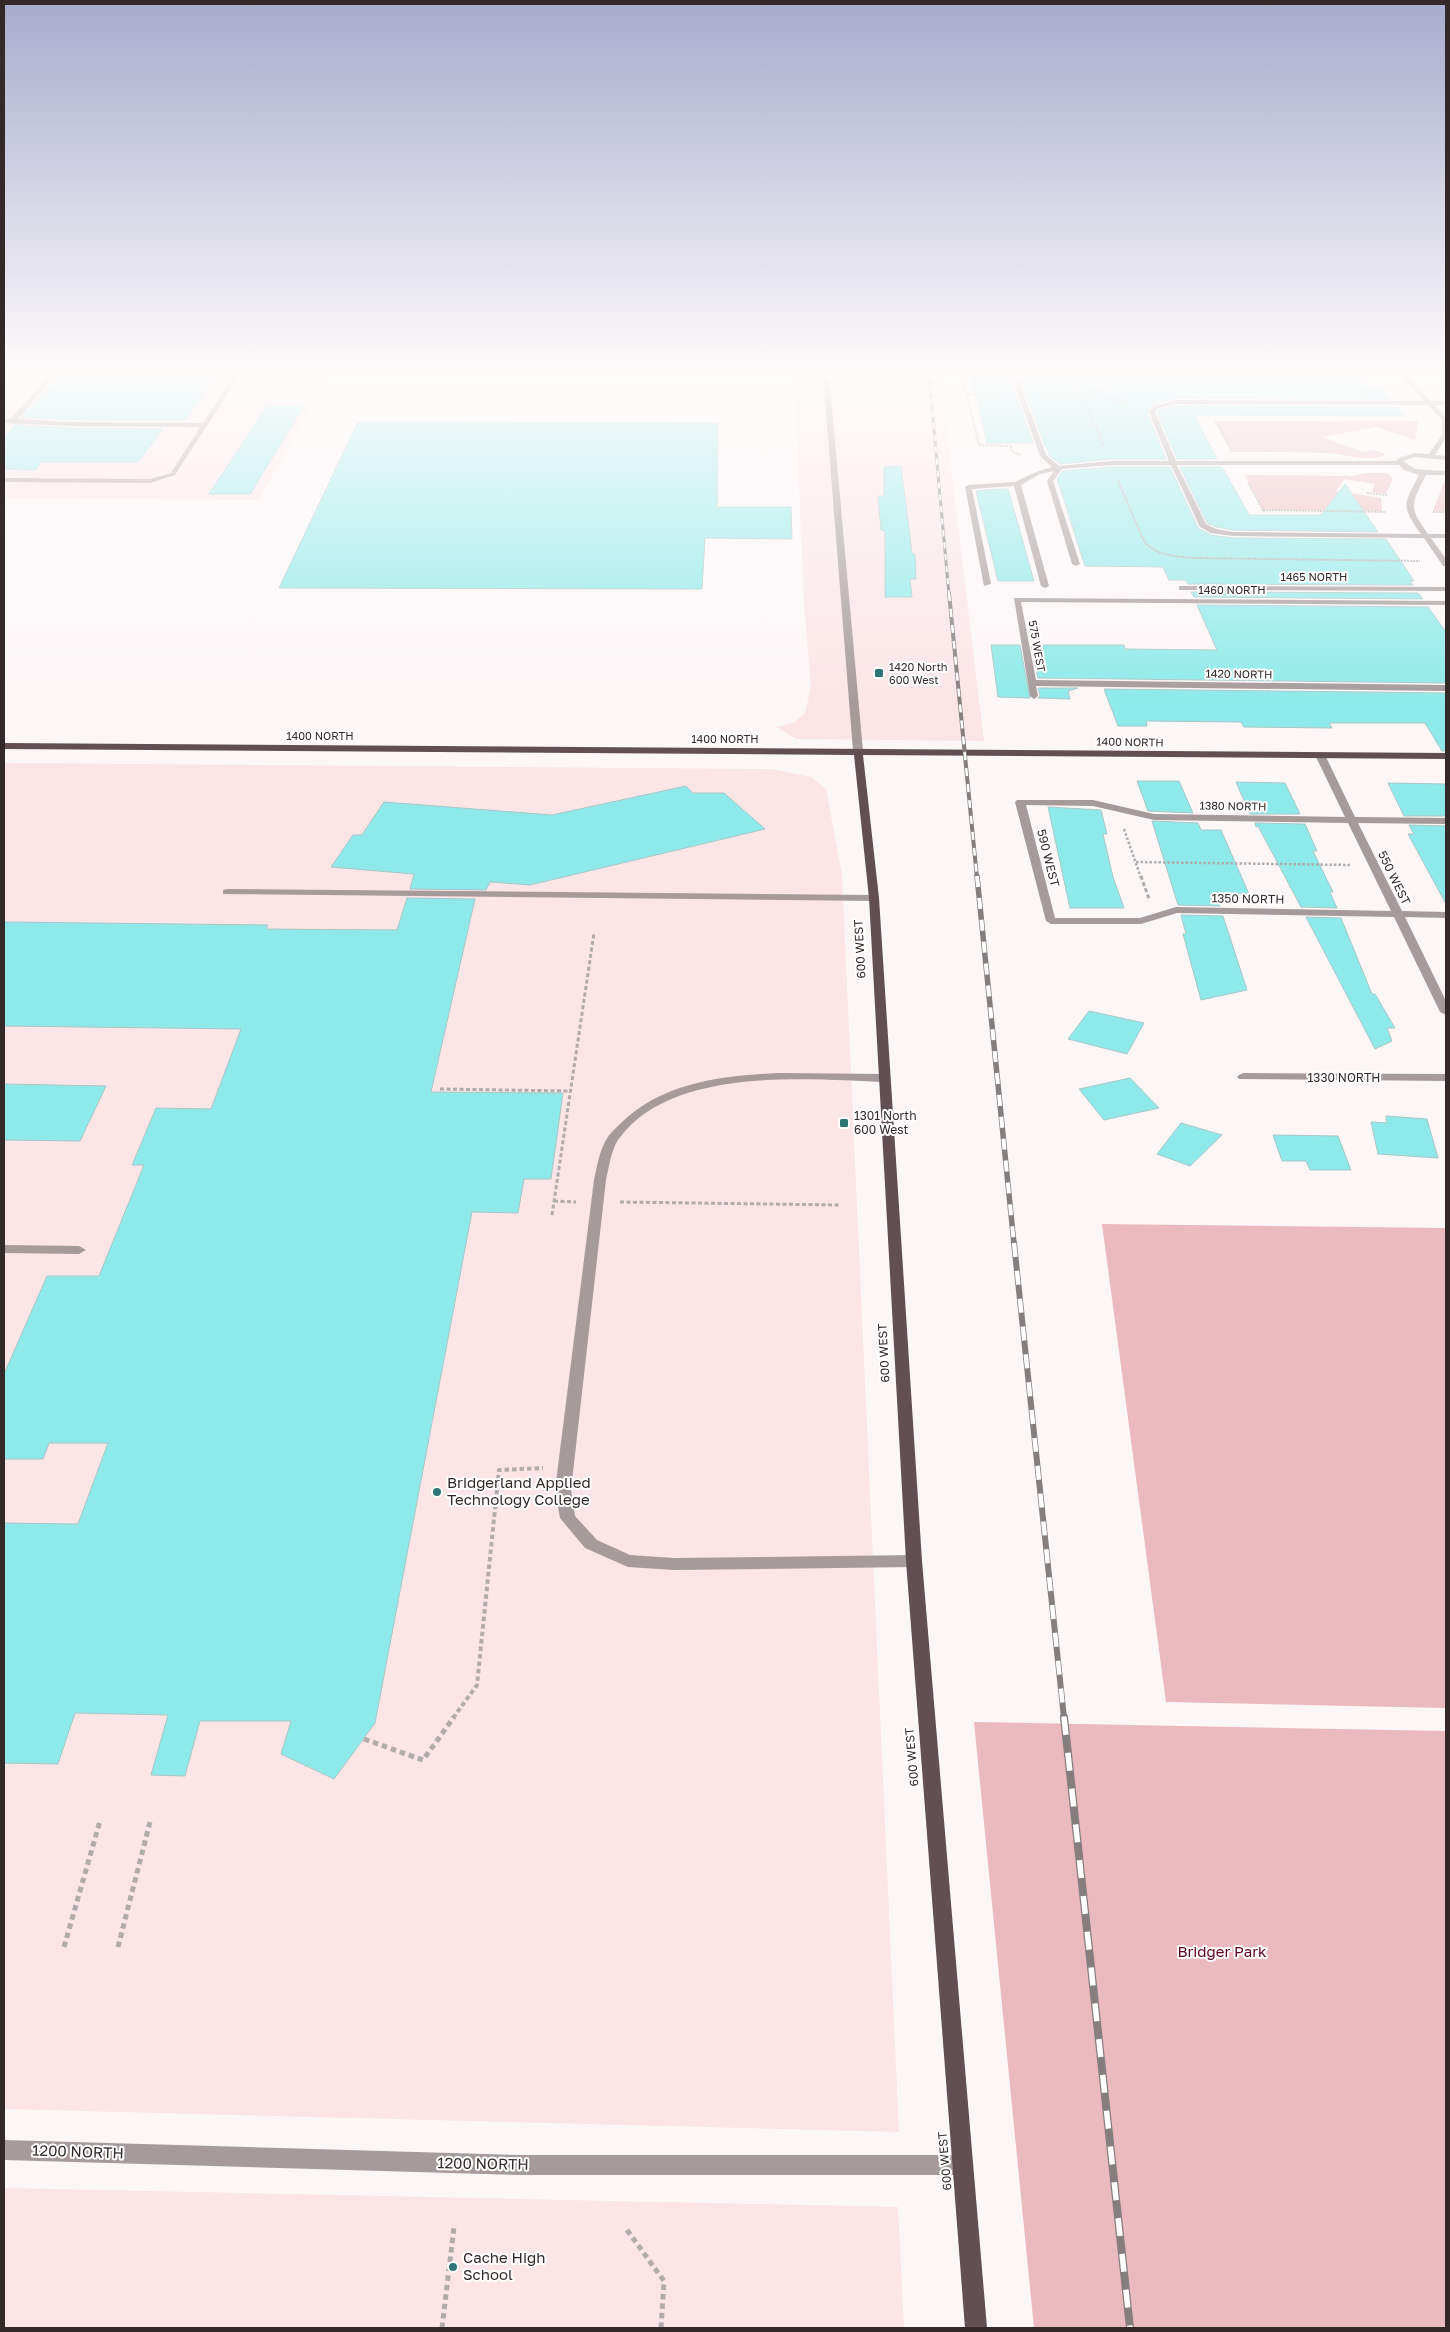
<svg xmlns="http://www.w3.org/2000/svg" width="1450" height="2332" font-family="'Golos Text',sans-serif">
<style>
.built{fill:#fbe5e7}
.green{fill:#ebbabf}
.building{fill:#8eeaea;stroke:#aac6c6}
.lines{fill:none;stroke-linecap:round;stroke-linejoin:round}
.path-far4{stroke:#b2abab;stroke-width:2;stroke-dasharray:2 1;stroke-linecap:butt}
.path-far3{stroke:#b2abab;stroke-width:2.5;stroke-dasharray:2.5 2;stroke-linecap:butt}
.path-far2{stroke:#b2abab;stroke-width:3;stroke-dasharray:4 2.5;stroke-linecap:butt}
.path-far1{stroke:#b2abab;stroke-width:4;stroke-dasharray:4.5 3;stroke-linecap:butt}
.path{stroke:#b2abab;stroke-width:5;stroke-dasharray:5.5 4;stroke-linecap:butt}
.minor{fill:#a69a9b;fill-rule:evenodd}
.major{fill:#624f51;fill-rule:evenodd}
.rail-far4-casing{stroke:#867e7e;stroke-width:3}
.rail-far3-casing{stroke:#867e7e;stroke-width:4}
.rail-far2-casing{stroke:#867e7e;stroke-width:5.5}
.rail-far1-casing{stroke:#867e7e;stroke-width:6}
.rail-casing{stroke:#867e7e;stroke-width:8}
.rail-far4{stroke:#fff;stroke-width:2;stroke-dasharray:6;stroke-linecap:butt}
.rail-far3{stroke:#fff;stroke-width:2.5;stroke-dasharray:8;stroke-linecap:butt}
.rail-far2{stroke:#fff;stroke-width:4;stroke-dasharray:11;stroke-linecap:butt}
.rail-far1{stroke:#fff;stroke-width:4.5;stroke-dasharray:14;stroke-linecap:butt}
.rail{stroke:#fff;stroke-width:5.5;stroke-dasharray:18;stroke-linecap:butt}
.poi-dot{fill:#2c7677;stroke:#fff;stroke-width:2}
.labels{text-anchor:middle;stroke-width:4;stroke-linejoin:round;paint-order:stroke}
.far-street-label{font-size:11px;fill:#332929;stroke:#fff}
.far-poi-label{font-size:11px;fill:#332929;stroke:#fff;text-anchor:start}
.street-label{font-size:12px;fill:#332929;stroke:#fff}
.poi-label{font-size:12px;fill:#332929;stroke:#fff;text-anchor:start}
.near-poi-label{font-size:15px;fill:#332929;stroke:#fff;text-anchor:start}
.near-park-label{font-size:15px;fill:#5b021e;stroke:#fff}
.near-street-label{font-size:15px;fill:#332929;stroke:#fff}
</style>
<rect width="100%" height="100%" fill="#fcf6f7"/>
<!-- built -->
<path class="built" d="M4 375H329L259 500 4 498Z
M797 375H940L984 741 797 739 776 727 795 722 805 713 811 687 804 604 796 412Z
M4 763 771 769 811 777 826 789 842 875 899 2132 4 2109Z
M4 2188 898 2207 904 2328H4Z"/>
<!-- green -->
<path class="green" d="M1214 421H1419L1415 440 1376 427 1322 437 1363 452 1374 450 1386 454C1369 464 1343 453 1325 453 1293 452 1262 452 1231 452Z
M1365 473H1387L1393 478 1386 494 1372 492 1375 484 1345 479 1336 491 1381 498 1382 511 1263 510 1245 475 1352 476Z
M1446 481V511H1433L1444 482Z
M1102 1224 1446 1228V1708L1166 1702Z
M974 1722 1446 1731V2328H1034Z"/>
<!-- building -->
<path class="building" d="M60 375H216L186 420H70L22 417Z
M971 375H1009L1033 443H987Z
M1019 375H1358L1368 388H1381L1390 399 1176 398 1154 404 1147 413 1166 459H1111L1060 464 1050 456 1044 443Z
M267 406H304L250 494H209Z
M1176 406 1397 407 1404 416 1194 415 1217 459H1177L1157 412 1159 410Z
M358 422 718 423 717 507H791L792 539 705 538 702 589 279 588Z
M15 425 70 428 163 429 138 462H41L35 470 4 469V438Z
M901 466 912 553 915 554 916 579H910L912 597H885V531L881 530 878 496H884V467Z
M1111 467H1170L1198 528 1211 535 1233 538 1386 539 1414 581H1410L1413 585 1188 584 1186 580H1169L1163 567 1085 566 1057 478 1063 471Z
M1180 467H1222L1249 515H1321L1345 484 1378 532 1233 530 1217 527 1207 523Z
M995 489H1008L1034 581H998L976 491Z
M1191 592 1418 593 1423 599 1194 597Z
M1197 605 1428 607 1446 632V683L1038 678 1031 645H1124L1125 649 1217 650Z
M991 645H1020L1030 698 998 697Z
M1038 688H1078L1068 691 1070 699 1038 698 1040 696Z
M1104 689 1446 693V751H1442L1425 723H1329L1332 728 1244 727 1241 722 1146 721 1147 726H1118Z
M1137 781H1179L1193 813 1148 811Z
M1236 782 1285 783 1300 814H1250Z
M1388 783 1446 784V816H1404Z
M686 786 693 793H724L765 829 530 885 490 882 486 890 410 889 414 874 331 867 353 835H362L384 802 552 815Z
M1048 807 1101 810 1107 834H1103L1113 877 1124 908H1070Z
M1152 821 1198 823 1201 830H1221L1249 894 1215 892 1220 906 1178 905Z
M1255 823 1305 824 1317 851H1313L1333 892H1330L1337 908 1301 907 1258 826 1256 827Z
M1409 825 1446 826V904L1408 834H1414Z
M407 898 475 899 431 1092 563 1093 551 1179H524L518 1213 472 1212 375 1723 334 1779 281 1754 291 1721H200L185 1776 151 1775 168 1715 75 1713 58 1764 4 1763V1523L78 1524 108 1443H49L43 1459H4V1374L47 1276H99L144 1165H132L156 1108 211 1109 241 1029 4 1026V922L268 925 266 929 397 930Z
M1181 915 1223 916 1247 990 1201 1000 1183 934H1186Z
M1306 917 1341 918 1372 994H1375L1395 1028H1387L1392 1041 1375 1049Z
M1089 1011 1144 1023 1127 1054 1068 1039Z
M1130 1078 1159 1108 1104 1120 1079 1089Z
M4 1084 106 1086 80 1141 4 1140Z
M1386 1116 1427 1119 1438 1158 1378 1154 1371 1122 1387 1123Z
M1181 1123 1222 1135 1190 1166 1157 1154Z
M1273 1135 1338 1136 1351 1170H1310L1306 1161H1282Z"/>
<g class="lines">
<!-- path-far4 -->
<path class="path-far4" d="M962 375 979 445 1011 446 1012 452 1021 455
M1073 375 1081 396
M967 394H1001
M1041 395 1088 396 1130 402
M1216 421 1228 444
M1103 446 1086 400C1105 377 1143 383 1170 383
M1118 481 1144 541C1156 556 1175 556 1193 558L1420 561
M1248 482 1264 512
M1367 493 1387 495
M1263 510 1386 512
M1433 512H1446"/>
<!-- path-far3 -->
<path class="path-far3" d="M1124 829 1141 878
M1136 862 1350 865"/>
<!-- path-far2 -->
<path class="path-far2" d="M1141 876 1149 899
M440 1089 570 1091
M554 1201 576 1202
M620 1202 841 1205
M552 1215 594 933"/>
<!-- path-far1 -->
<path class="path-far1" d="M453 1718 477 1685 499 1470 543 1468"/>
<!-- path -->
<path class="path" d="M364 1739 423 1760 454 1717
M64 1947 100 1821
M118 1947 150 1822
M627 2230 664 2281 661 2328
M442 2328 454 2227"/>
<!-- minor -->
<path class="minor" d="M49 375H56L18 419 70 422 203 423 234 375H240L175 475 150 483 4 482V478L150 479 171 473 200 427 70 426 4 423V419H11Z
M823 375H829L863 751 858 754 853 751Z
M1011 375H1017L1046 455 1059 466 1111 461H1169L1149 412 1154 406 1176 400 1424 401 1401 375H1408L1431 401H1446V405H1435L1446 418V438L1435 455 1446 456V460L1414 457 1403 461 1415 469 1446 471V475H1426C1411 505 1408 506 1428 534H1446V538H1431L1446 559V566H1443L1424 538 1233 536 1211 533 1200 527 1171 465H1111L1062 469 1053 481 1080 564 1076 566 1072 564 1047 481 1054 471 1040 474 1021 485 1049 586 1045 588 1041 586 1014 486 972 489 991 584 984 586 965 487 968 485 1015 482 1036 472 1052 467 1040 456ZM1176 404 1428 405 1442 420V435L1429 454 1414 453 1397 459 1396 461H1176L1155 412 1158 408ZM1177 465H1399L1404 470 1419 475C1404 504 1400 505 1421 534L1233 532 1216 529 1206 524Z
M1179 586 1446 587V591L1182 590H1179Z
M1014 598 1446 601V605L1021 602 1036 680 1446 685V691L1036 686 1038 696 1034 699 1030 696Z
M1320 752 1325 755 1355 817 1446 818V824L1358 823 1402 911 1446 912V918L1405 917 1446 1001V1015L1440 1012 1394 917 1177 913 1141 924H1051L1046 921 1015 802 1017 800H1093L1154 814 1345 817 1315 755ZM1026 805 1093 806 1154 820 1348 823 1391 911 1176 907 1140 918H1055Z
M227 889 874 895 879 898 874 901 223 894V890Z
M777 1073 885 1074 891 1078 885 1082C807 1079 670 1066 618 1140 611 1151 609 1167 606 1180L571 1490 575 1516 597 1540 630 1555 674 1558 914 1555 920 1557 922 1561 920 1565 914 1567 674 1570 628 1567 585 1548 560 1518 555 1490 594 1180C597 1167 599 1152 606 1140 610 1133 616 1128 621 1123 663 1082 722 1076 777 1073Z
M1243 1073 1446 1074V1081L1239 1079 1237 1077 1239 1075Z
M4 1245 79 1246 86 1250 79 1254 4 1253Z
M4 2140 520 2155H962L969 2158 972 2165 969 2172 962 2175H520L4 2160Z"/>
<!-- major -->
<path class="major" d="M4 743 1446 753V759L863 755 879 898 922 1561 987 2328H965L906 1561 869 898 854 755 4 749Z"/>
<!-- rail-far4 casing -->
<g class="rail-far4-casing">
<path id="rail-far4" d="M929 375 949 595"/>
</g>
<!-- rail-far3 casing -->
<g class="rail-far3-casing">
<path id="rail-far3" d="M949 593 977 878"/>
</g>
<!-- rail-far2 casing -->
<g class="rail-far2-casing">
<path id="rail-far2" d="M977 876 1014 1244"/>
</g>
<!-- rail-far1 casing -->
<g class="rail-far1-casing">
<path id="rail-far1" d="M1014 1243 1064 1718"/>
</g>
<!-- rail casing -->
<g class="rail-casing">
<path id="rail" d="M1064 1717 1130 2328"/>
</g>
<!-- rail-far4 -->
<use href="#rail-far4" class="rail-far4"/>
<!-- rail-far3 -->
<use href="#rail-far3" class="rail-far3"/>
<!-- rail-far2 -->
<use href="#rail-far2" class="rail-far2"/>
<!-- rail-far1 -->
<use href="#rail-far1" class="rail-far1"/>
<!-- rail -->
<use href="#rail" class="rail"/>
</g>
<!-- sky -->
<linearGradient id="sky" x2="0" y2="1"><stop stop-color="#a7abcd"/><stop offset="0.53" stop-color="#fefbfb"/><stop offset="1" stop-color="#fefbfb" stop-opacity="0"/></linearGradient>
<rect width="1450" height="702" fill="url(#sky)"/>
<!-- markers -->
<g class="poi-dot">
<rect x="874" y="668" width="10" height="10" rx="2.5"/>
<rect x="839" y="1118" width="10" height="10" rx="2.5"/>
<circle cx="437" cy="1492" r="5"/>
<circle cx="453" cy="2267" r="5"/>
</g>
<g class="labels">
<!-- far-street labels -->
<g class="far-street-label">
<text x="1314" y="581">1465 NORTH</text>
<text x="1232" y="594">1460 NORTH</text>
<text transform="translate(1037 646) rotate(80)" y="4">575 WEST</text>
<text transform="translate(1239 674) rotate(1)" y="4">1420 NORTH</text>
<text x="320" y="740">1400 NORTH</text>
<text x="725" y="743">1400 NORTH</text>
<text transform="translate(1130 742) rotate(1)" y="4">1400 NORTH</text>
<text transform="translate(1233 806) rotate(1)" y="4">1380 NORTH</text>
</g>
<!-- far-poi labels -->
<g class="far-poi-label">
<text x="889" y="671">1420 North<tspan x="889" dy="13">600 West</tspan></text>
</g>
<!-- street labels -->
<g class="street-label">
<text transform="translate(1048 858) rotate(76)" y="4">590 WEST</text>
<text transform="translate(1394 878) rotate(64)" y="4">550 WEST</text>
<text transform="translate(1248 899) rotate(1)" y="4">1350 NORTH</text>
<text transform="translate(860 949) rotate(-93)" y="4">600 WEST</text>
<text x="1344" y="1082">1330 NORTH</text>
<text transform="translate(884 1353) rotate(-93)" y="4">600 WEST</text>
<text transform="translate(912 1757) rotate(-95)" y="4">600 WEST</text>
<text transform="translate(945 2161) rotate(-95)" y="4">600 WEST</text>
</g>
<!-- poi labels -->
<g class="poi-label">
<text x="854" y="1120">1301 North<tspan x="854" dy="14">600 West</tspan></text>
</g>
<!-- near-poi labels -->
<g class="near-poi-label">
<text x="447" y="1488">Bridgerland Applied<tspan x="447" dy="17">Technology College</tspan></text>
<text x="463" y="2263">Cache High<tspan x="463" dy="17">School</tspan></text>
</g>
<!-- near-park labels -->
<g class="near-park-label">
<text x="1222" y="1957">Bridger Park</text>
</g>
<!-- near-street labels -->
<g class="near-street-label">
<text transform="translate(78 2152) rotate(2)" y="5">1200 NORTH</text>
<text transform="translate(483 2164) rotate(1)" y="5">1200 NORTH</text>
</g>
</g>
<!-- border -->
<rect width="1450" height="2332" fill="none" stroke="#332929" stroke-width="10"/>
</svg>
